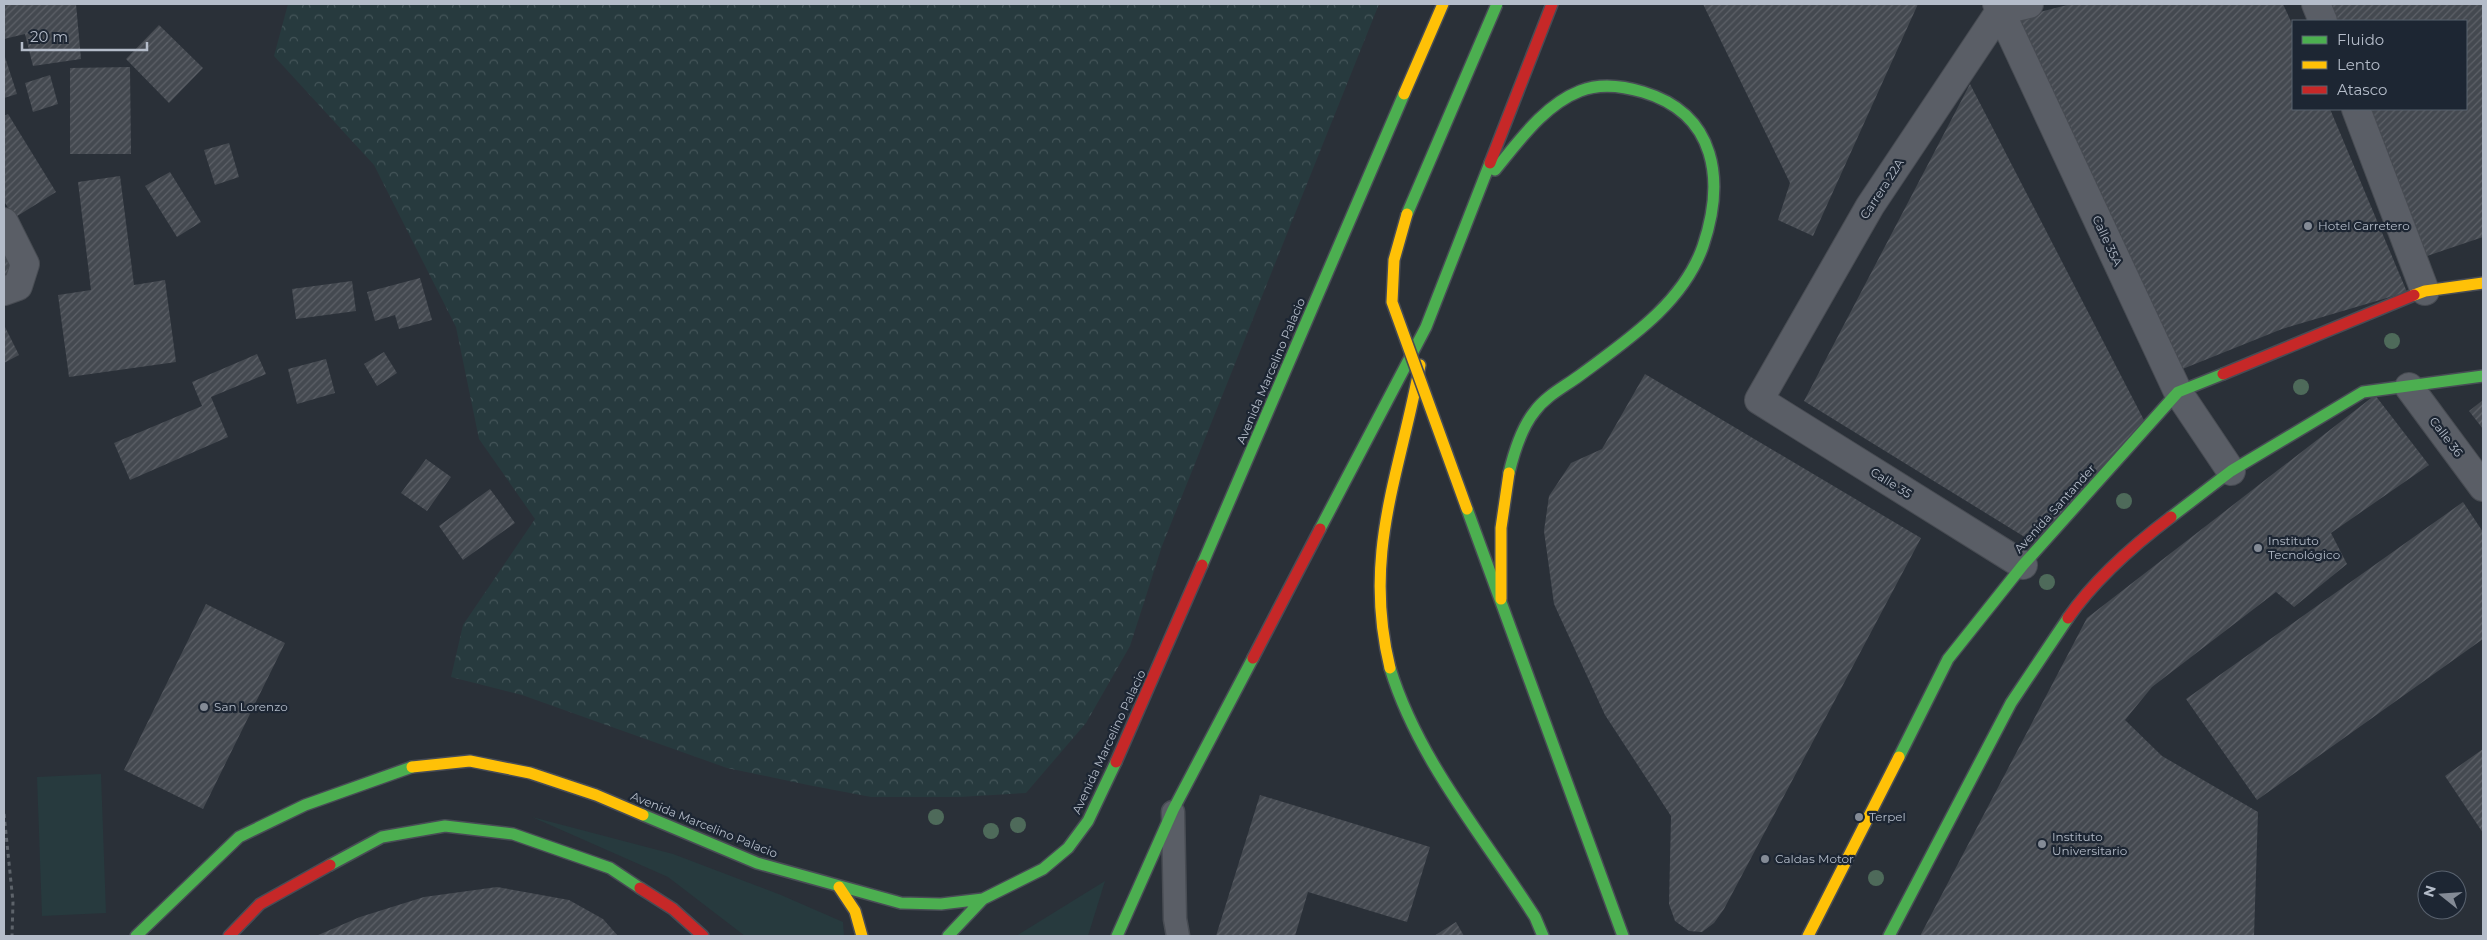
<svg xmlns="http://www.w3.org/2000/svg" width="2487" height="940" font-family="Montserrat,sans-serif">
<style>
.grass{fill:#273a3e}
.forest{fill:url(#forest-crowns)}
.building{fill:url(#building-hatch)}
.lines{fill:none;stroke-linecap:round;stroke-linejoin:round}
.lane-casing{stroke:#484c53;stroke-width:25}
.street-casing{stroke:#484c53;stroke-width:30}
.fast-casing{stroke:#484c55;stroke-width:14}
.slow-casing{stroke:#484c55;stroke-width:14}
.jam-casing{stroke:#484c55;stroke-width:14}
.path{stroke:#5d636a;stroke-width:3;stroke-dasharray:4 4;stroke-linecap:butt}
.lane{stroke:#5a5e66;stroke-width:22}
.street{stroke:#5a5e66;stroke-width:28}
.fast{stroke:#4caf50;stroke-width:11}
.slow{stroke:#ffc107;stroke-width:11}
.jam{stroke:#c62828;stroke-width:11}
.fast-bridge-casing{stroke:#484c55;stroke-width:14;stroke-linecap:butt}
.slow-bridge-casing{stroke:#484c55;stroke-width:14;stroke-linecap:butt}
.fast-bridge{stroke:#4caf50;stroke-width:11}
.slow-bridge{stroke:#ffc107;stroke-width:11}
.tree{fill:#4e6a5a}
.poi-dot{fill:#848b96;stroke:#1d2633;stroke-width:2}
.labels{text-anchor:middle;stroke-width:4.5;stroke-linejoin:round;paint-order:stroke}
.street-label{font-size:12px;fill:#b4bcc9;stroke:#1d2633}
.poi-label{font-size:12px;fill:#b4bcc9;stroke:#1d2633;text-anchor:start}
</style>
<defs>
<pattern id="forest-crowns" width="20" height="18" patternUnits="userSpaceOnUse" patternTransform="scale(1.25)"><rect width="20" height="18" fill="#273a3e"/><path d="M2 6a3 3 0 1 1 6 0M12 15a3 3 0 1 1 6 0" fill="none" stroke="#445559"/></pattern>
<pattern id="building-hatch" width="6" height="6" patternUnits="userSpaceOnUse" patternTransform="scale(1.25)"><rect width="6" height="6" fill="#444950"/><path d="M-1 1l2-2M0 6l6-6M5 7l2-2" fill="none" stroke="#5d6168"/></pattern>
</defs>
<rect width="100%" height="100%" fill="#2a3038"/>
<!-- grass -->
<path class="grass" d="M101 774 106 913 42 916 37 777Z
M532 817 673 854 781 895 843 922 844 936H745L668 877Z
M1105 881 1088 936H1016Z"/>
<!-- forest -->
<path class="forest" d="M288 4H1379L1162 546 1130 646 1086 723 1026 793 960 797H871L808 785 727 768 522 695 451 677 463 625 535 519 479 439 456 327 374 165 274 56Z"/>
<!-- building -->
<path class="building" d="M4 4H76L81 59 33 66 25 34 4 39Z
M1703 4H1918L1813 236 1778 220 1790 183Z
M2071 4H2283L2293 26V109H2330L2407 292 2282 329 2180 370 2017 18Z
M2331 4H2483V237L2424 257 2370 109H2466V21H2337Z
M159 25 203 68 169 103 126 59Z
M4 54 17 94 4 98Z
M130 67 131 154H70V68Z
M50 75 58 104 33 112 25 83Z
M1970 84 2146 424 2036 544 1804 401Z
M8 114 56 192 14 218 4 201V116Z
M229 143 239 177 215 185 204 150Z
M170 172 201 222 177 237 145 186Z
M120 176 134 285 165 280 176 362 69 377 58 295 91 290 78 182Z
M4 254 15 273 4 280Z
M420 278 432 320 399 329 395 315 375 321 367 292Z
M352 281 356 311 296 319 292 289Z
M4 325 19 355 4 363Z
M384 352 397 373 377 386 364 364Z
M257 354 266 374 211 397 228 437 130 480 114 443 202 406 192 382Z
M326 359 335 393 297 404 288 369Z
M1645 374 1921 538 1724 909 1714 923 1702 932 1689 931 1675 921 1669 904 1671 816 1605 715 1554 604 1544 531 1549 496 1571 463 1602 449Z
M2375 395 2429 465 2331 533 2347 564 2294 607 2276 592 2152 687 2125 720 2162 756 2258 812 2254 936H1920L2087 618Z
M2483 400V429L2469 411Z
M426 459 451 477 427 511 401 493Z
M490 489 515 523 463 560 439 526Z
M2463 502 2483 532V639L2257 800 2186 699Z
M206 604 285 643 203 809 124 770Z
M2483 749V833L2445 776Z
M1260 795 1430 847 1407 922 1308 892 1295 936H1216Z
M497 887 569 900 603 919 618 936H316L360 917 424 897Z
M1456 922 1464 936H1434Z"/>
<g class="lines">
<!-- lane casing -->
<g class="lane-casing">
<path id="lane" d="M1173 812 1175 919 1178 936"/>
</g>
<!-- street casing -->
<g class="street-casing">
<path id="street" d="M1997 4 2178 392 2231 471
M2316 4 2323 21
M2356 109 2425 291
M4 222 25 264 18 286 4 291
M2409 387 2483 487
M2023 565 1759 400 1870 206 2000 11 2029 4"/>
</g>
<!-- fast casing -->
<g class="fast-casing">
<path id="fast" d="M1495 170C1519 141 1544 105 1580 91 1600 83 1623 86 1643 92 1717 114 1725 181 1703 246 1683 304 1626 341 1579 376 1564 387 1546 396 1535 411 1521 428 1514 452 1509 473
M1467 509 1623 936
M2171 517 2231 471 2363 392 2483 376
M1320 529 1426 327 1490 163
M1202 565 1404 94
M1390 668C1418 760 1484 837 1535 917L1543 936
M1899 757 1948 659 2023 565 2178 392 2223 374
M643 815 757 863 901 903 941 904 983 899 1043 869 1068 848 1088 821 1116 762
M330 865 382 837 445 826 513 834 610 868 640 888
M136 936 239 837 305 805 412 767
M948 936 983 899
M1117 936 1173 810 1253 658
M1889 936 2011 703 2068 618"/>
</g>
<!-- slow casing -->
<g class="slow-casing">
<path id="slow" d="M1404 94 1443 4
M2414 295 2425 291 2483 283
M1501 599V528L1509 473
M1390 668C1362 554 1400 474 1420 365
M412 767 470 761 530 773 596 795 643 815
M839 887 855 911 862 936
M1808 936 1899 757"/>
</g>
<!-- jam casing -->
<g class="jam-casing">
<path id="jam" d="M1490 163 1552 4
M2223 374 2414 295
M2068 618C2095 579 2134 545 2171 517
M1253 658 1320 529
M1116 762 1202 565
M640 888 673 909 703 936
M229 936 260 904 330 865"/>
</g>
<!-- path -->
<path class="path" d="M4 814 13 902 12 936"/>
<!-- lane -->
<use href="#lane" class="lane"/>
<!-- street -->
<use href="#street" class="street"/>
<!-- fast -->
<use href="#fast" class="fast"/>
<!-- slow -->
<use href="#slow" class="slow"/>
<!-- jam -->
<use href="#jam" class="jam"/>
<!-- fast-bridge casing -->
<g class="fast-bridge-casing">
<path id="fast-bridge" d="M1407 214 1497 4"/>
</g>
<!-- slow-bridge casing -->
<g class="slow-bridge-casing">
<path id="slow-bridge" d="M1407 214 1394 260 1392 302 1467 509"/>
</g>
<!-- fast-bridge -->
<use href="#fast-bridge" class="fast-bridge"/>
<!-- slow-bridge -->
<use href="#slow-bridge" class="slow-bridge"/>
</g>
<!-- trees -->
<g class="tree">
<circle cx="2392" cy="341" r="8"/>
<circle cx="2301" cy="387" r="8"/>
<circle cx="2124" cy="501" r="8"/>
<circle cx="2047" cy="582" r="8"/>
<circle cx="936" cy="817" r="8"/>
<circle cx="1018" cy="825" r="8"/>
<circle cx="991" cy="831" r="8"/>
<circle cx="1876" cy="878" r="8"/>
</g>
<!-- markers -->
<g class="poi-dot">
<circle cx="2308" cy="226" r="5"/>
<circle cx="2258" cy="548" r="5"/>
<circle cx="204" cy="707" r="5"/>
<circle cx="1859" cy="817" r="5"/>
<circle cx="2042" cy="844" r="5"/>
<circle cx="1765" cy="859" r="5"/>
</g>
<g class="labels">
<!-- street labels -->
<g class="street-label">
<text transform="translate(1882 189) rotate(-57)" y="4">Carrera 22A</text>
<text transform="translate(2107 241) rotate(65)" y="4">Calle 35A</text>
<text transform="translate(1271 371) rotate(-67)" y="4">Avenida Marcelino Palacio</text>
<text transform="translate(2446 437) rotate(53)" y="4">Calle 36</text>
<text transform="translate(1891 483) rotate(32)" y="4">Calle 35</text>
<text transform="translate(2055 509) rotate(-48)" y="4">Avenida Santander</text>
<text transform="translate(1109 742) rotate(-65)" y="4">Avenida Marcelino Palacio</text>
<text transform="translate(704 825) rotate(22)" y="4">Avenida Marcelino Palacio</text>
</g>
<!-- poi labels -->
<g class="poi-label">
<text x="2318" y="230">Hotel Carretero</text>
<text x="2268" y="545">Instituto<tspan x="2268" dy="14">Tecnológico</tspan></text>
<text x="214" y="711">San Lorenzo</text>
<text x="1869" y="821">Terpel</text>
<text x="2052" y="841">Instituto<tspan x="2052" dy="14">Universitario</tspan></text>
<text x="1775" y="863">Caldas Motor</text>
</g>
</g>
<!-- border -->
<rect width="2487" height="940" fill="none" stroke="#b4bcc9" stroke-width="10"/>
<!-- legend -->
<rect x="2292" y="20" width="175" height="90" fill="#1d2633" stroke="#59626f"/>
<rect x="2302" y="36" width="25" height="8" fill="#4caf50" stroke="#59626f"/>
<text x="2337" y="45" font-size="15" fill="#b4bcc9">Fluido</text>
<rect x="2302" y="61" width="25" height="8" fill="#ffc107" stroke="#59626f"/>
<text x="2337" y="70" font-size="15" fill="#b4bcc9">Lento</text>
<rect x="2302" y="86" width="25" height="8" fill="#c62828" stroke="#59626f"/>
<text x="2337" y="95" font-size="15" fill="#b4bcc9">Atasco</text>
<!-- north arrow -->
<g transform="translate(2442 895) rotate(287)"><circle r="24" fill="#1d2633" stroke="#59626f"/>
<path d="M0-4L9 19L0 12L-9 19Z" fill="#848b96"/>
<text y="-8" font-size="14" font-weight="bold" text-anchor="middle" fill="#b4bcc9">N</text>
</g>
<!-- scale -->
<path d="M22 42v8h125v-8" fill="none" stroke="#b4bcc9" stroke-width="2.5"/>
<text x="30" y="42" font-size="15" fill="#b4bcc9" stroke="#1d2633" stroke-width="4" paint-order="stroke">20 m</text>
</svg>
